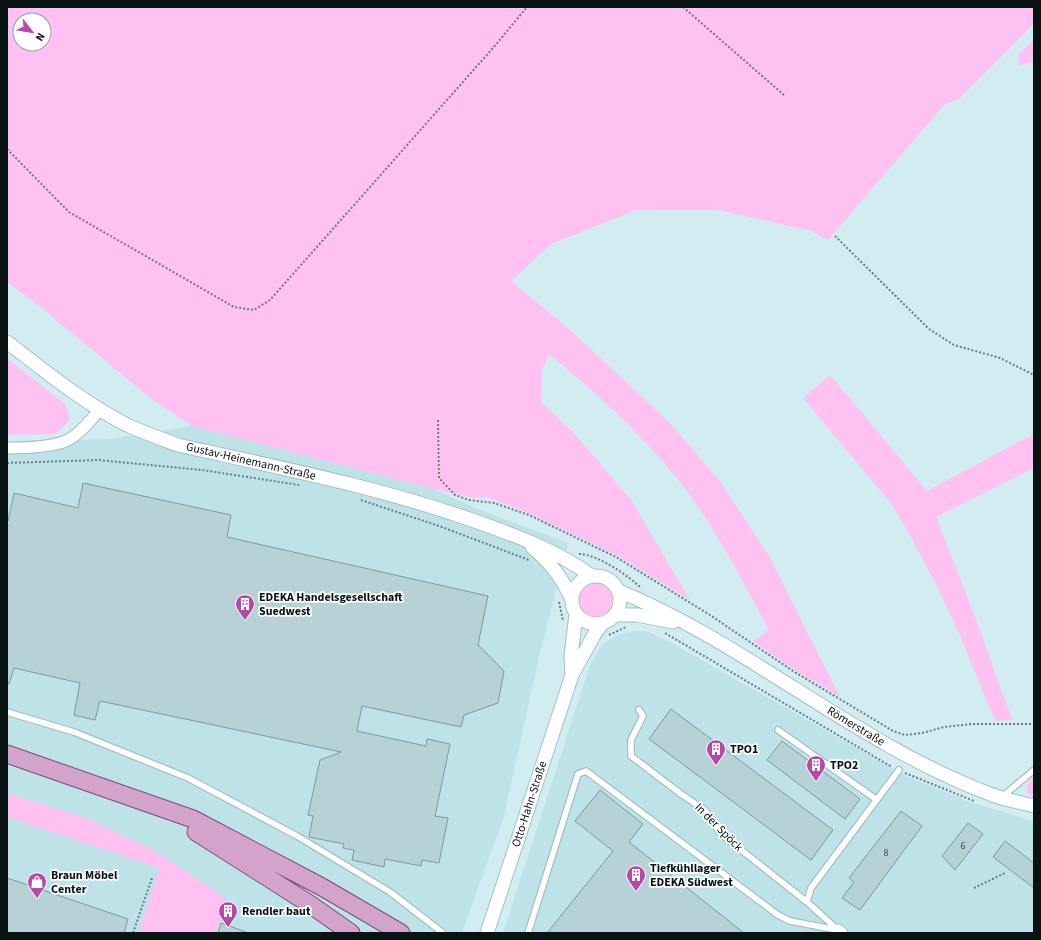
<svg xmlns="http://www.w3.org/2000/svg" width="1041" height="940" font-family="'Source Sans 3',sans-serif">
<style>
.built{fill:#bde3e8}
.green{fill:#fec1f2;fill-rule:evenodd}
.building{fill:#b7d2d6;stroke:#7f999d}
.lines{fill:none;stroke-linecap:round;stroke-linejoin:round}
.service-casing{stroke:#a5c0c4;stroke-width:8}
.minor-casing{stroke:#a5c0c4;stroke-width:13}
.tertiary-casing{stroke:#a5c0c4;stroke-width:15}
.primary-casing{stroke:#7a4976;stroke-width:19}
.path{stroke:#6a7d7f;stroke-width:2;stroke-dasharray:2 2;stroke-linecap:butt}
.service{stroke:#fff;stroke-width:5.5}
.minor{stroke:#fff;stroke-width:11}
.tertiary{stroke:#fff;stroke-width:13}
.primary{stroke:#d4a3cc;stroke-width:17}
.labels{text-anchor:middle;stroke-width:3.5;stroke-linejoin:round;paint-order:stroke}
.number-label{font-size:10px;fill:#344344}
.street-label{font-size:12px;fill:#091314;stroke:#fff}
.poi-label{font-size:12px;font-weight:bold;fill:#091314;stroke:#fff;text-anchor:start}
</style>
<rect width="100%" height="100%" fill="#d1edf1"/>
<!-- built -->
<path class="built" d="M192 426 434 489 477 509 568 543 539 657 504 816 462 933H7V441L109 439Z
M635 631H647L670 642 906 776 967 801 1034 821V933H503L590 665 602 645 619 634Z"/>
<!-- green -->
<path class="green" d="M7 7H1034V24L959 99 944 105 828 240 811 231 719 210H636L551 244 511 281 569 329 668 421 719 480 769 556 840 697 793 669 753 641 769 630C739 573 708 514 666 465 630 424 591 388 549 354L542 370 541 402 573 432 631 500 690 600 618 556 526 512 487 497 474 498 434 489 192 426 149 397 38 305 7 282ZM20 20H44V44H20Z
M1034 40V61L1032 63 1019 65 1018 55Z
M7 358 65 404 70 419 56 434 7 435Z
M830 375 927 491 1034 434V468L936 517 974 614 1012 720 995 721 959 633 936 584 905 526 891 503 803 398Z
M576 598a19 19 0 1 1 38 0a19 19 0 1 1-38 0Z
M1034 777V798L1027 792V784Z
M7 793 83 817 152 849 227 899 216 933H138L160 868 7 817Z"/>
<!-- building -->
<path class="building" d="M83 483 231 515 227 537 488 596 478 645 504 671 498 703 464 715 461 727 362 706 357 731 426 746 427 739 450 744 435 816 448 818 439 863 422 860 421 866 385 859 384 867 352 860 354 850 343 848 344 844 309 837 313 816 308 815 320 760 341 752 100 701 95 720 74 715 80 683 14 668 9 684H7V520L8 521 14 493 78 508Z
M671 709 833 830 811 860 649 739Z
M782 741 860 799 845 819 767 760Z
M600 790 643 824 629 842 744 933H547L613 851 575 821Z
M901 811 922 826 860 910 842 898 854 882 849 878Z
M968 823 983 834 955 870 942 856Z
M1005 841 1034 863V888L993 857Z
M7 878 128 919 124 933H7Z
M221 923 246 932V933H218Z"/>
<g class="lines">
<!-- service casing -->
<g class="service-casing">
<path id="service" d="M639 710 643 716 631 740V756L681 794 706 811 721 834 807 902
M7 712 74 732 188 778 297 836 390 892 443 933
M778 730 877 800
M1002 797 1034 770
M838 930 807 902 811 888 899 770
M528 933 578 774 586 771 778 915 790 921 838 930"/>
</g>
<!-- minor casing -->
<g class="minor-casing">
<path id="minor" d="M7 448C23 448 51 447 66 441 79 435 91 420 100 409
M838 930 842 933"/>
</g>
<!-- tertiary casing -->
<g class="tertiary-casing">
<path id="tertiary" d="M7 342C46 372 85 404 129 426 145 433 162 439 178 445 276 467 374 486 469 519 512 534 554 549 592 576
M532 547C550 562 562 577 571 598
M572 600a24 24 0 1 1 48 0a24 24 0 1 1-48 0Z
M619 591C749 645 857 744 990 794 1004 800 1020 802 1034 806
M616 615H637L673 622
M572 675 571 656 576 614
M487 933 572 675 594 635 602 624"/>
</g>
<!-- primary casing -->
<g class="primary-casing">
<path id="primary" d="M7 754 193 819 322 887 401 933
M196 832 311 905 351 933"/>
</g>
<!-- path -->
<path class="path" d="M683 7 784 95
M7 149 69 212 234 307 254 310 270 300 493 48 527 7
M835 236 929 329 954 345 1000 358 1034 375
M438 420 439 478 455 495 469 500 494 503 529 515 616 557 710 615 793 671 893 731 905 735 922 733 944 727 972 724H1034
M7 463 98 460 202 470 299 485
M361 500 442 527 529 560
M579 554C597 554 629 576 641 588
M559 602 563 621
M665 633 892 767
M609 635 626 627
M905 773 974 801
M974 888 1005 873
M133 933 152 878"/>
<!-- service -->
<use href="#service" class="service"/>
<!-- minor -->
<use href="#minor" class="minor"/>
<!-- tertiary -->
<use href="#tertiary" class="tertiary"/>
<!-- primary -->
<use href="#primary" class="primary"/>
</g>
<!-- icons -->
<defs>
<g id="building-pin" transform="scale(1)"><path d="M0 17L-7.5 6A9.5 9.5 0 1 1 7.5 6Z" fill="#b648a7" stroke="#fff"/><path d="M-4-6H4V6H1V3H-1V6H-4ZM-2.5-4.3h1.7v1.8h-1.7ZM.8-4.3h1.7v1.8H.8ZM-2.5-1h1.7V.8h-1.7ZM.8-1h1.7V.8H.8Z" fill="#fff"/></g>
<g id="shop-pin" transform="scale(1)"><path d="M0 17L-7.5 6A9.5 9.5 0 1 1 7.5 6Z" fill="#b648a7" stroke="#fff"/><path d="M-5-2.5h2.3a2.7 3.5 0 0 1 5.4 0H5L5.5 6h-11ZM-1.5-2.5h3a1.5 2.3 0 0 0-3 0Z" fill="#fff"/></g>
</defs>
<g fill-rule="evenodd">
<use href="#building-pin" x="245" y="604"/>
<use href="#building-pin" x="716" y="749"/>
<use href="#building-pin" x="816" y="765"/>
<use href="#building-pin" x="636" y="875"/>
<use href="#shop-pin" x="37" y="882"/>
<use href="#building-pin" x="228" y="911"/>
</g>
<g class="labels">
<!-- number labels -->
<g class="number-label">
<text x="963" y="849">6</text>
<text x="886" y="856">8</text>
</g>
<!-- street labels -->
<g class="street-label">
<text transform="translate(251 461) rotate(13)" y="4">Gustav-Heinemann-Straße</text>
<text transform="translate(856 726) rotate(31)" y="4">Römerstraße</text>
<text transform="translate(529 804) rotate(-72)" y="4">Otto-Hahn-Straße</text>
<text transform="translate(719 827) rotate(45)" y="4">In der Spöck</text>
</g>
<!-- poi labels -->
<g class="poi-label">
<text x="259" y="601">EDEKA Handelsgesellschaft<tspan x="259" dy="14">Suedwest</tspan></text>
<text x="730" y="753">TPO1</text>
<text x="830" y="769">TPO2</text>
<text x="650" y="872">Tiefkühllager<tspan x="650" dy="14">EDEKA Südwest</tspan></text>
<text x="51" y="879">Braun Möbel<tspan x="51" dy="14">Center</tspan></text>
<text x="242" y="915">Rendler baut</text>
</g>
</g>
<!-- border -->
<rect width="1041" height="940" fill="none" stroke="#091314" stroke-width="16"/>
<!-- north arrow -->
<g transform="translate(32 32) rotate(121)"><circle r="19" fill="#ffffff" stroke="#9da1a1"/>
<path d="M0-3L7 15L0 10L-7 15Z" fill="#b648a7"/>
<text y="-6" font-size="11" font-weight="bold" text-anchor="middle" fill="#091314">N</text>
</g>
</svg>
